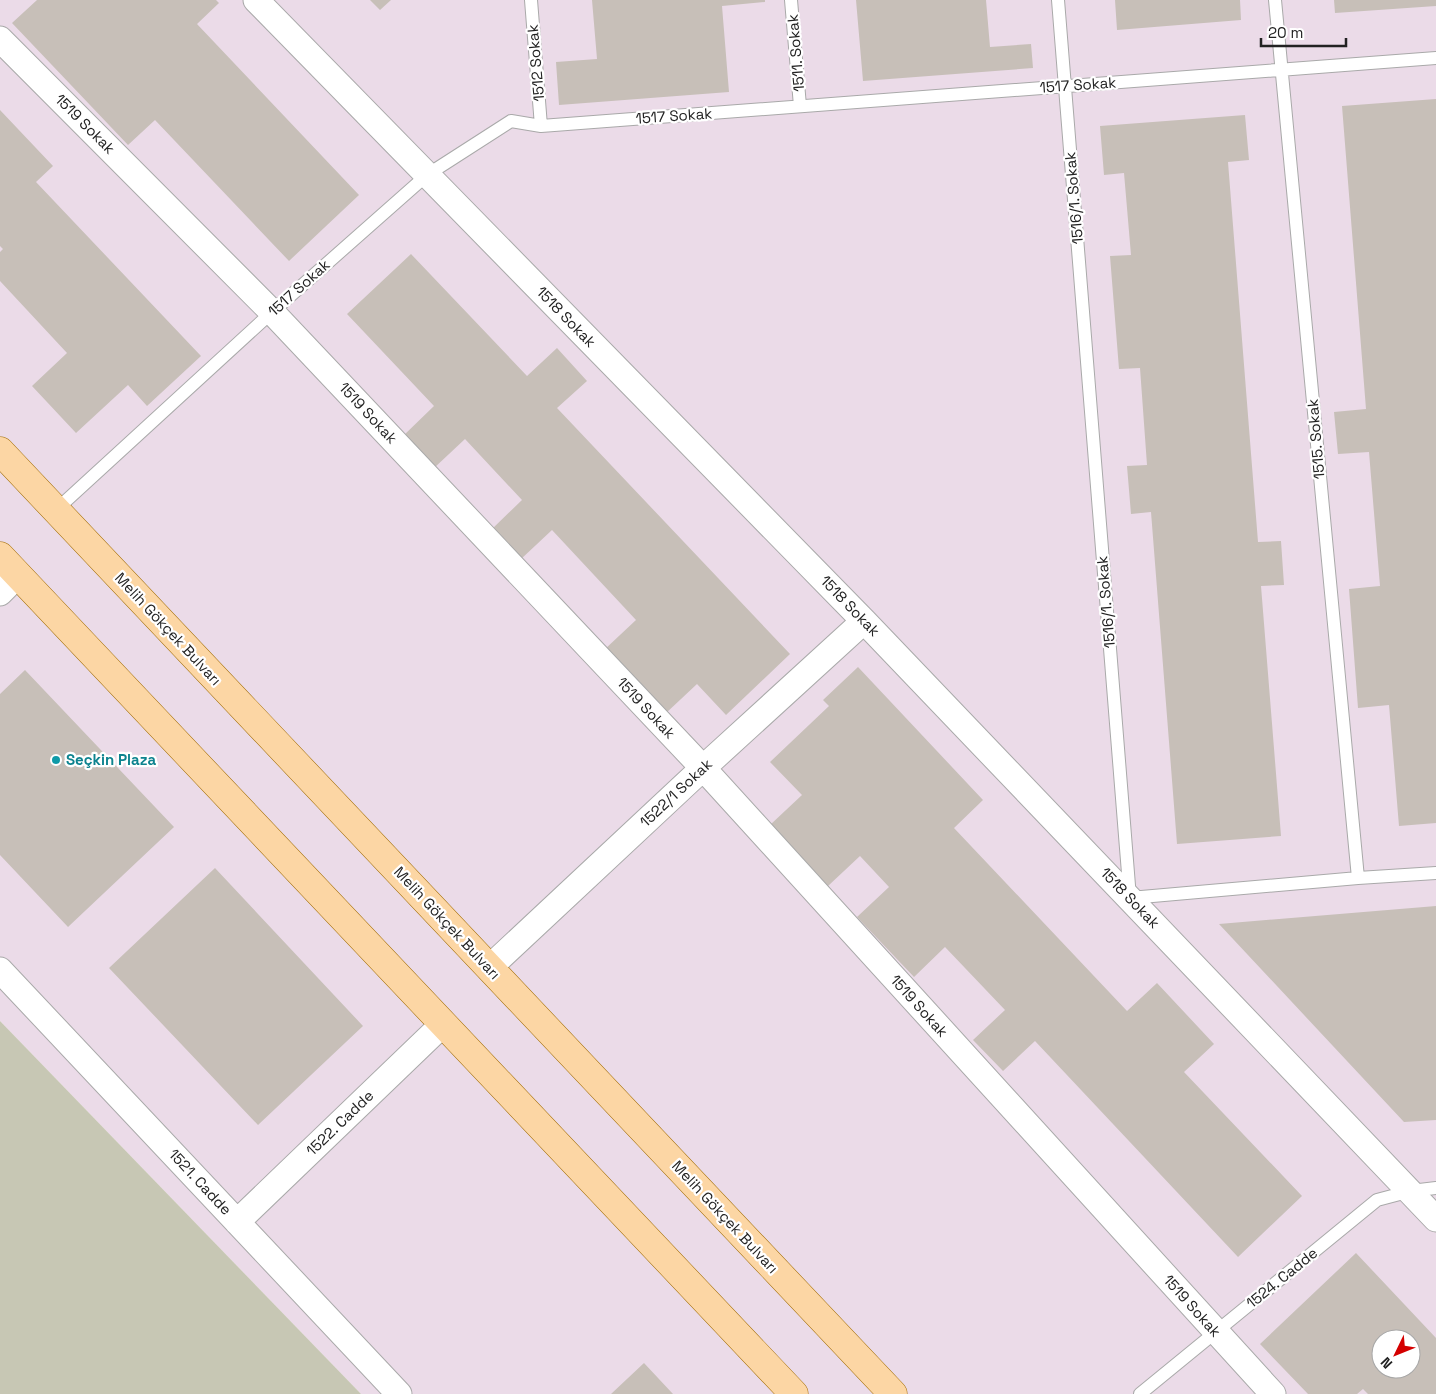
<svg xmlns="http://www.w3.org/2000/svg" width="1436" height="1394" font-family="'Space Grotesk',sans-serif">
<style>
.industrial{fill:#ebdbe8;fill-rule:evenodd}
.construction{fill:#c7c7b4}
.building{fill:#c7bfb8;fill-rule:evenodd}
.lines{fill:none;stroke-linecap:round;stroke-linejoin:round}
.lane-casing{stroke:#a9a9a9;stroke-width:14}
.street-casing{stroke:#a9a9a9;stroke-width:27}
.primary-casing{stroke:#a06b00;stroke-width:29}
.lane{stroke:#fff;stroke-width:12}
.street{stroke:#fff;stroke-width:25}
.primary{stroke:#fcd6a4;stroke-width:28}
.culture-dot{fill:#0f9aa8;stroke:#fff;stroke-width:2}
.labels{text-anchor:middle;stroke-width:4.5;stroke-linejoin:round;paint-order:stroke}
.street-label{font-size:15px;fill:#222;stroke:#fff}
.culture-label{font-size:15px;font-weight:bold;fill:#0d838f;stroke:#fff;text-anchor:start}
</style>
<rect width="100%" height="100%" fill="#f2efe9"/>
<!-- industrial -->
<path class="industrial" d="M0 0H1436V1394H361L0 1021ZM1381 1339H1411V1369H1381Z"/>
<!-- construction -->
<path class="construction" d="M0 1021 361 1394H0Z"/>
<!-- building -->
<path class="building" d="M37 0H216L219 3 197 24 359 195 289 261 155 120 128 145 12 23Z
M370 0H391L380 10Z
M592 0H765V2L722 6 729 92 559 105 556 62 597 59Z
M856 0H986L990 47 1031 44 1033 68 863 81Z
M1115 0H1240L1241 20 1117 30Z
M1334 0H1436V6L1335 13Z
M1436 99V823L1399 826 1389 705 1358 708 1349 589 1380 586 1369 452 1338 454 1334 412 1366 409 1342 106Z
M0 110 53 166 36 182 201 356 147 406 128 385 76 433 32 386 67 353 0 281V252L3 249 0 246Z
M1245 115 1249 160 1228 162 1258 542 1281 541 1284 585 1261 586 1281 836 1177 844 1151 512 1131 514 1127 466 1147 465 1140 368 1119 369 1110 256 1131 255 1124 173 1104 175 1100 126Z
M411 254 527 376 557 348 587 381 557 408 790 654 726 715 697 684 665 714 604 650 636 620 552 530 520 560 491 530 522 500 465 439 433 469 402 437 434 406 347 314Z
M858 667 983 800 954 828 1127 1011 1157 983 1214 1044 1184 1072 1302 1196 1238 1257 1035 1041 1003 1071 973 1040 1005 1010 945 947 914 977 857 917 889 887 860 856 828 886 770 825 802 795 770 762 829 706 823 700Z
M25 670 174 827 68 927 0 855V694Z
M215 868 363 1026 258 1125 109 968Z
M1436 906V1120L1404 1122 1219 924Z
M1356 1253 1436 1338V1394H1368L1363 1389 1357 1394H1308L1260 1344ZM1381 1339H1411V1369H1381Z
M644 1363 673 1394H611Z"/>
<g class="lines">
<!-- lane casing -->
<g class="lane-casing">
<path id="lane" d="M531 0 541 126
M791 0 800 106
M1058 0 1130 898 1358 878 1436 873
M1275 0 1358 878
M56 510 272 312 427 175 511 121 541 126 1436 58
M1140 1394 1377 1200 1411 1191 1436 1188"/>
</g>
<!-- street casing -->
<g class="street-casing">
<path id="street" d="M256 0 864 621 1436 1219
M0 39 272 312 703 768 1273 1394
M0 593 18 575
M489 968 703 768 864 621
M0 970 399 1394
M237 1222 443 1024"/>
</g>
<!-- primary casing -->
<g class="primary-casing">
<path id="primary" d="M0 451 893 1394
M0 556 794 1394"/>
</g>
<!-- lane -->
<use href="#lane" class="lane"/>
<!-- street -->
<use href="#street" class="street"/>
<!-- primary -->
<use href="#primary" class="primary"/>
</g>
<!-- markers -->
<circle class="culture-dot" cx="56" cy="760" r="5"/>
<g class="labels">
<!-- street labels -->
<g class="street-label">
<text transform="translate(796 53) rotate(-95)" y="5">1511. Sokak</text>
<text transform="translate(536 63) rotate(-95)" y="5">1512 Sokak</text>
<text transform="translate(1078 85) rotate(-4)" y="5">1517 Sokak</text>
<text transform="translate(674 116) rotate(-4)" y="5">1517 Sokak</text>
<text transform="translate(85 124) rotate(45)" y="5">1519 Sokak</text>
<text transform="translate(1074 198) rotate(-95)" y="5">1516/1. Sokak</text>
<text transform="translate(299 288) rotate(-42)" y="5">1517 Sokak</text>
<text transform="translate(566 317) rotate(46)" y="5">1518 Sokak</text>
<text transform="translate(368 413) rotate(47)" y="5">1519 Sokak</text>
<text transform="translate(1316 439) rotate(-95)" y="5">1515. Sokak</text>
<text transform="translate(1106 602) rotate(-95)" y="5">1516/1. Sokak</text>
<text transform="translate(850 606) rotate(46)" y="5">1518 Sokak</text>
<text transform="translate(168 629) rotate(47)" y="5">Melih Gökçek Bulvarı</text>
<text transform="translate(646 708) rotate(47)" y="5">1519 Sokak</text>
<text transform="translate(676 793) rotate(-43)" y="5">1522/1 Sokak</text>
<text transform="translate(1130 898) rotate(46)" y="5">1518 Sokak</text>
<text transform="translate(447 923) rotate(47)" y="5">Melih Gökçek Bulvarı</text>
<text transform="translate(919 1006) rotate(48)" y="5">1519 Sokak</text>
<text transform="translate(340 1123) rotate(-44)" y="5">1522. Cadde</text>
<text transform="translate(200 1182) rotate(47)" y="5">1521. Cadde</text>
<text transform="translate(725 1217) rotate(47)" y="5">Melih Gökçek Bulvarı</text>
<text transform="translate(1282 1278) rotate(-39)" y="5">1524. Cadde</text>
<text transform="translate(1192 1306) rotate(48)" y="5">1519 Sokak</text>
</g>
<!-- culture labels -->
<g class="culture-label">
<text x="66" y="765">Seçkin Plaza</text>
</g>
</g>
<!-- north arrow -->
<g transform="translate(1396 1354) rotate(227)"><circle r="24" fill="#ffffff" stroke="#a7a7a7"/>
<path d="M0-4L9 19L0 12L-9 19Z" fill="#d40000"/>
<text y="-8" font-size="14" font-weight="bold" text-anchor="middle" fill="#222222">N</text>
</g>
<!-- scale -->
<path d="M1261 38v8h85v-8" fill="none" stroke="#222222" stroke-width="2.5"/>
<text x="1268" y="38" font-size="15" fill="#222222" stroke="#ffffff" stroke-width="4" paint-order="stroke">20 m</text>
</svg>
